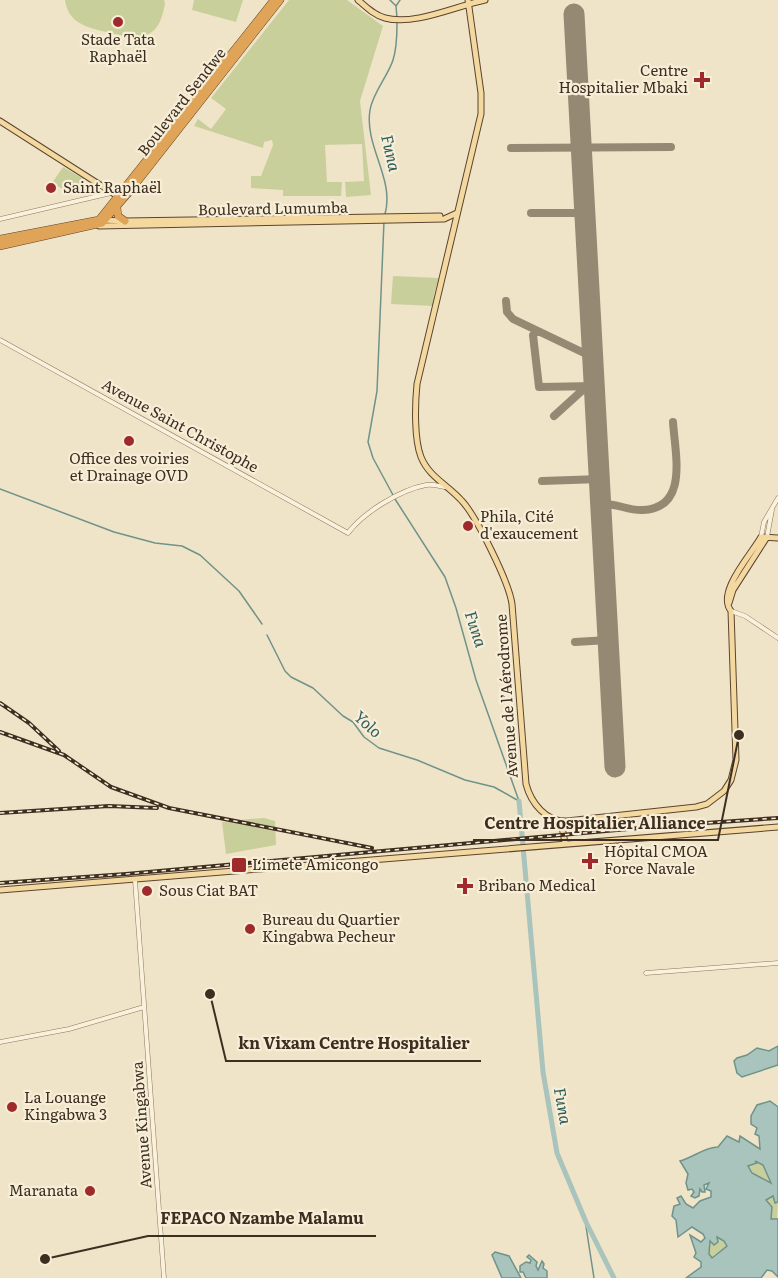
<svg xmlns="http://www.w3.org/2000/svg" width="778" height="1278" font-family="Literata,serif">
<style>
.green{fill:#c9cf9b}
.water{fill:#a9c4bc;stroke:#6f938a;stroke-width:1.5;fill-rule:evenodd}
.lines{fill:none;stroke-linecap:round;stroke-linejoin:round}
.stream{stroke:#6f938a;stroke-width:1.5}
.river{stroke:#a9c4bc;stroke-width:5}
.taxiway{stroke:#968974;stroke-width:8}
.runway{stroke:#968974;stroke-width:21}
.minor-casing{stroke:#8d765c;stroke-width:5}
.major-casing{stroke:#5b4430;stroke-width:7}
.highway-casing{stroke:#5b4430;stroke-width:8}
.minor{stroke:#faf1dc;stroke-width:4}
.major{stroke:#f3d9a0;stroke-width:5}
.highway{stroke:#e0a458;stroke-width:7}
.rail-casing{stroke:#3d2e20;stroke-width:4}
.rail{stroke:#f7eed8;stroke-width:1.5;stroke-dasharray:4.5;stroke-linecap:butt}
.poi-dot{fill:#9e2a2b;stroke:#f7eed8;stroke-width:2}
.labels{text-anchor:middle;stroke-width:4.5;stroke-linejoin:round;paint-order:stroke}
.poi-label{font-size:15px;fill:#3d2e20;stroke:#f7eed8;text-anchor:start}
.street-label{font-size:15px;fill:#3d2e20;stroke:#f7eed8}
.water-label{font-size:16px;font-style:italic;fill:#2f5d5a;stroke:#f7eed8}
.leader{fill:none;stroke:#3d2e20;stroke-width:2}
.callout-dot{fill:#3d2e20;stroke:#f7eed8;stroke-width:2}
.callout-label{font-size:16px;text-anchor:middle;font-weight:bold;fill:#3d2e20;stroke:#f7eed8;stroke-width:4.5;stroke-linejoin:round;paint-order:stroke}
</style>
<rect width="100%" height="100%" fill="#f0e4c8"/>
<!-- green -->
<path class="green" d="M65 0H164L165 3C159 43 138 40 106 32 86 27 68 23 65 0Z
M194 0H243L236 22 192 10Z
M289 0H347L383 26 360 101 371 195 346 197 345 182 364 181 362 144 325 145 327 182H342L341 196H283V190L251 188V176H261L273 145 272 140 264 142 263 148 194 126 198 119 211 129 226 109 211 98Z
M63 167 84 179 81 183 85 186 83 192 70 193 52 183Z
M393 276 439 278 434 294 433 306 391 304Z
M249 819 264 818 275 821 276 845 226 854 222 822Z
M753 1159 763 1165 772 1184 752 1173 748 1166 756 1163Z
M773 1196 778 1202 777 1221 771 1219 766 1200Z
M717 1237 724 1241 727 1246 713 1256V1259L709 1254 710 1240Z"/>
<!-- water -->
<path class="water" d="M778 1046V1065L742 1077 737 1073 734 1061 737 1058 747 1055 757 1048 769 1051Z
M770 1101 778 1107V1202L775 1203 773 1196 766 1200 772 1207 771 1219H778V1277L772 1271 767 1270 761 1278H686L701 1267V1262L694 1257 696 1253 690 1235 701 1242 705 1238 703 1234 692 1227 678 1237 676 1220 672 1216 674 1206 680 1204 677 1198 681 1196 686 1204 693 1208 700 1201 711 1197V1191L706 1189 709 1183 704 1185 705 1192H702L700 1189 699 1196 695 1198 691 1196 694 1192 692 1189 688 1190 686 1183 688 1174 680 1161C694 1157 705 1147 718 1147L727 1136 739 1142 740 1136 760 1149 759 1136 755 1134 757 1128 751 1124V1116L757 1105ZM755 1161 763 1165 771 1183 752 1173 748 1166 757 1163ZM717 1237 724 1241 727 1246 712 1258 709 1254 710 1241 714 1245 718 1242Z
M495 1252 509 1256 521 1278H502L492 1255Z
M529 1255 537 1262 536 1266 538 1270 542 1261 544 1264 543 1268 547 1271V1278H526L523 1272H520V1266L526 1262 530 1263 531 1260 527 1257Z"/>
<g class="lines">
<!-- stream -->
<path class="stream" d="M390 0 396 6 397 18
M396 6 400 0
M385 214C395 179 364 146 370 110 373 92 388 76 393 60 397 48 397 35 397 23
M384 221 377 391 368 442 373 458 393 495
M0 489 114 532 155 543 182 546 200 555 239 591 262 624
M395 499 445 577 456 608 476 680 519 801
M267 635 285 671 291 677 313 688 343 716 353 722 364 737 379 748 417 760 465 780 494 787 519 801
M585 1220 594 1278"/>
<!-- river -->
<path class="river" d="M519 801 543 1072 557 1153 586 1222 614 1278"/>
<!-- taxiway -->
<path class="taxiway" d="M511 148 671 147
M531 213H586
M506 301 507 312 513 319 584 353 593 354
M540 332H536L533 335 539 387 595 386
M554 416 586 387
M542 481 600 479
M602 504C616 503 629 511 643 510 689 508 675 454 673 422
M575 642 608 640"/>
<!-- runway -->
<path class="runway" d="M574 14 615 767"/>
<!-- minor casing -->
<g class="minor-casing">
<path id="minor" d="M0 219 111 193
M0 340 348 533C364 512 400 490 426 485 432 484 439 486 445 487
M761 537 764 522 778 498
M767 537 772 510
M731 611 745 616 778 638
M135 880 164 1278
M646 973 778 963
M0 1042 69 1029 144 1007"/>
</g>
<!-- major casing -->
<g class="major-casing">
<path id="major" d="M358 0C366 7 374 15 385 18 414 26 456 6 485 0
M468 0 481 93V114L417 384C415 404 414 439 421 457 429 477 448 485 462 501 476 516 509 582 512 604L526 784C531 803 546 822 567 821L696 807 707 804 724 791 731 780 736 760 731 611C716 592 751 555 761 537L778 538
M0 121 119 197
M102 220 125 221 440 216
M99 226 444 219 457 213
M729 603 733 590 767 537
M561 821 565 843
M0 890 778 827"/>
</g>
<!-- highway casing -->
<g class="highway-casing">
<path id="highway" d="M117 208 118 216 125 221
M0 239 99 220 274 0
M0 246 102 223 130 191 280 0"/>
</g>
<!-- minor -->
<use href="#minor" class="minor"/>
<!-- major -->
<use href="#major" class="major"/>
<!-- highway -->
<use href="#highway" class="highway"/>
<!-- rail casing -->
<g class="rail-casing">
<path id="rail" d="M0 703 29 723 59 751
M0 732 64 755 111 787 169 808 372 848
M0 813 109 806 157 808
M0 883 126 874 662 826 778 818"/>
</g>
<!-- rail -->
<use href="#rail" class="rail"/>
</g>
<!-- markers -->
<g class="poi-dot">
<circle cx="118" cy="22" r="6"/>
<path d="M699 71h6v6h6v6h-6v6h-6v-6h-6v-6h6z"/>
<circle cx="51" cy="188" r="6"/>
<circle cx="129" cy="441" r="6"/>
<circle cx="468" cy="526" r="6"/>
<path d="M587 852h6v6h6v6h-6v6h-6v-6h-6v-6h6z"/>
<rect x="231" y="857" width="16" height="16" rx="3"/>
<path d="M462 877h6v6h6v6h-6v6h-6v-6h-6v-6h6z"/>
<circle cx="147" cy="891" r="6"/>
<circle cx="250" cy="929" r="6"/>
<circle cx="12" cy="1107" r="6"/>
<circle cx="90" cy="1191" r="6"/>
</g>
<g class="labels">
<!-- poi labels -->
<g class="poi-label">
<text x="118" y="45" text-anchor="middle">Stade Tata<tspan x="118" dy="17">Raphaël</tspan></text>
<text x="688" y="76" text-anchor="end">Centre<tspan x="688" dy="17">Hospitalier Mbaki</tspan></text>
<text x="63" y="193">Saint Raphaël</text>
<text x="129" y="464" text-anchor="middle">Office des voiries<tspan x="129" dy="17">et Drainage OVD</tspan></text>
<text x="480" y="522">Phila, Cité<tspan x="480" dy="17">d'exaucement</tspan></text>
<text x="604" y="857">Hôpital CMOA<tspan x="604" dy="17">Force Navale</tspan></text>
<text x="252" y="870">Limete Amicongo</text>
<text x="478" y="891">Bribano Medical</text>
<text x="159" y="896">Sous Ciat BAT</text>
<text x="262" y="925">Bureau du Quartier<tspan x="262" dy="17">Kingabwa Pecheur</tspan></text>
<text x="24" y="1103">La Louange<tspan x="24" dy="17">Kingabwa 3</tspan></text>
<text x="78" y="1196" text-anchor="end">Maranata</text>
</g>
<!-- street labels -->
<g class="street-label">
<text transform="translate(182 102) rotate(-52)" y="5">Boulevard Sendwe</text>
<text transform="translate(273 209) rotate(-1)" y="5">Boulevard Lumumba</text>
<text transform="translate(180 426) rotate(29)" y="5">Avenue Saint Christophe</text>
<text transform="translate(507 696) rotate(-94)" y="5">Avenue de l’Aérodrome</text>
<text transform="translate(142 1125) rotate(-94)" y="5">Avenue Kingabwa</text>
</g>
<!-- water labels -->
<g class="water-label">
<text transform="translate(391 153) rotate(77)" y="6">Funa</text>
<text transform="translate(476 629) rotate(72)" y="6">Funa</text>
<text transform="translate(368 724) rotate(42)" y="6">Yolo</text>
<text transform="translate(563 1106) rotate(80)" y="6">Funa</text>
</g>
</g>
<!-- callouts -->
<path class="leader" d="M739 735L718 840H473M210 994L226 1061H481M45 1259L148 1236H376"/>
<g class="callout-dot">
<circle cx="739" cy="735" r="6"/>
<circle cx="210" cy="994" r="6"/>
<circle cx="45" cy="1259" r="6"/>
</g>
<g class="callout-label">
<text x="595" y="829">Centre Hospitalier Alliance</text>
<text x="354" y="1049">kn Vixam Centre Hospitalier</text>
<text x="262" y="1224">FEPACO Nzambe Malamu</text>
</g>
</svg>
